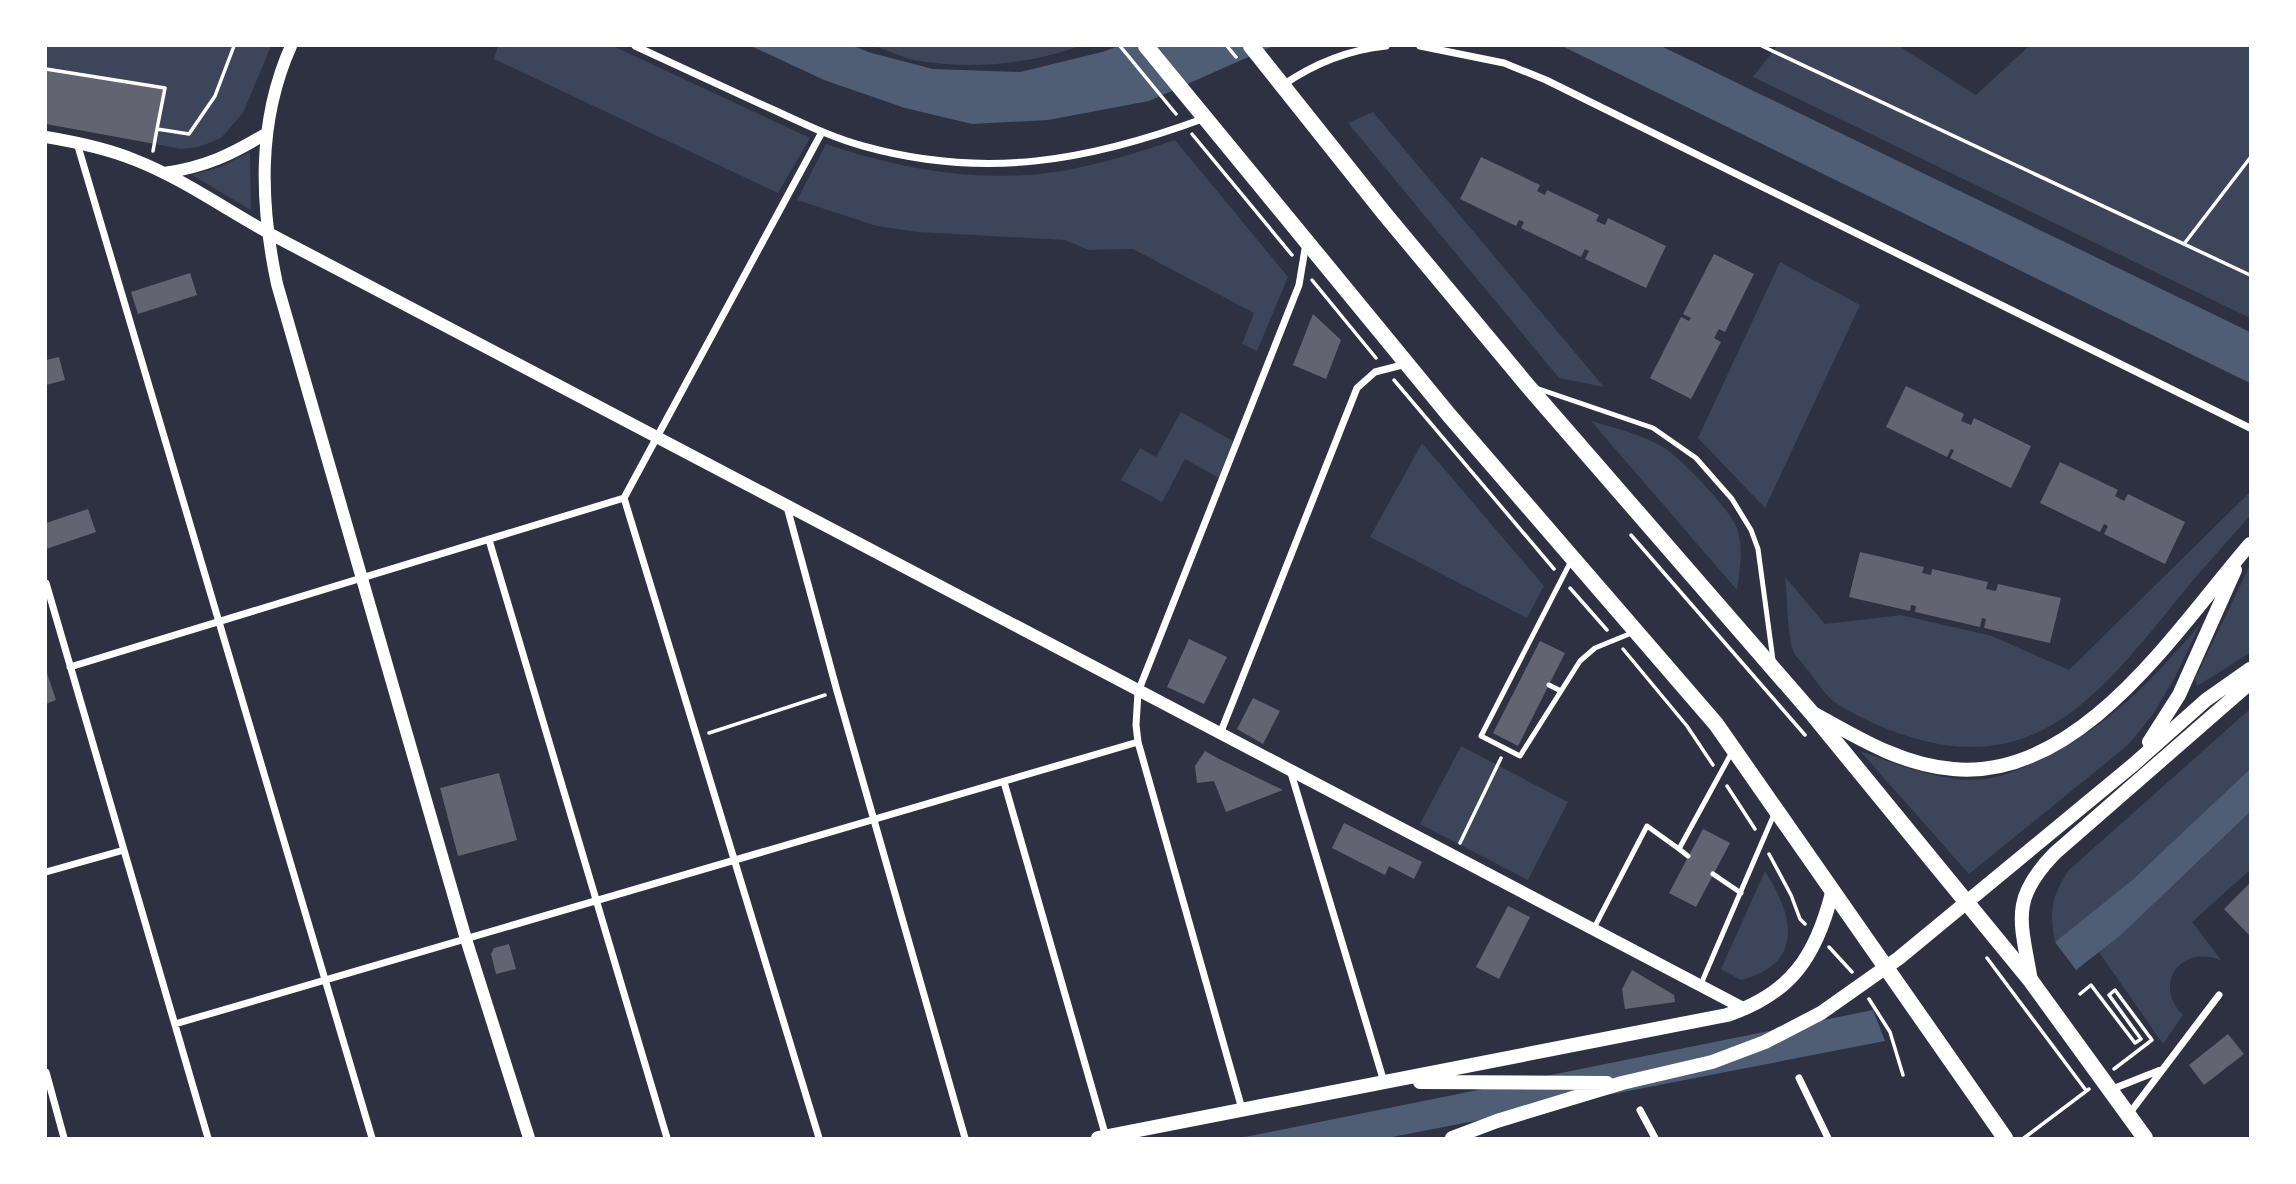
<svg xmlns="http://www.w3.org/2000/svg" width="2296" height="1184" font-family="'Fira Sans Condensed',sans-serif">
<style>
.green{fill:#3c4559}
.water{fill:#4f5d75}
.building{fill:#626471}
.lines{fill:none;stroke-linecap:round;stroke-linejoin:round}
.path{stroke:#fff;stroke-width:3.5}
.service{stroke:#fff;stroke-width:5}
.minor{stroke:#fff;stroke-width:7}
.tertiary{stroke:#fff;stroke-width:12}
.secondary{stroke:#fff;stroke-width:14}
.primary{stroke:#fff;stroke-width:16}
</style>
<rect width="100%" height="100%" fill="#2d3142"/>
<!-- green -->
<path class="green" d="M46 46H271L243 113 221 138 199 147 181 149 155 144 46 69Z
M498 46H613L810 138 778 193 494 59Z
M874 46H1079C1028 65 968 70 914 60 901 57 887 50 874 46Z
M1777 46H1899L1976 95 2029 46H2250V318L1753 77Z
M1373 112 1604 387 1559 378 1348 123Z
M1175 140 1288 277 1257 351 1242 344 1254 313 1133 249 1089 250 1065 240 917 232 877 226 797 200 826 144C905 171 994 186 1077 168 1110 161 1143 151 1175 140Z
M250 152 251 210 192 175 220 167Z
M1780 262 1860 305 1765 508 1698 438Z
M1181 412 1240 445 1224 481 1185 459 1162 502 1121 480 1140 448 1156 457Z
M1591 421C1615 428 1641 434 1663 447 1679 456 1734 513 1738 531 1743 551 1740 570 1737 590Z
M1422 443 1544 586 1527 618 1370 537Z
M2250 492V516C2225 544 2200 571 2177 600 2090 707 2024 789 1875 724 1861 717 1845 710 1833 701 1823 692 1814 678 1806 668 1802 662 1796 657 1793 651 1788 641 1787 591 1785 577L1825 624 1901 615 1992 636 2069 670Z
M2250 565V653L2197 686 2195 679Z
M2201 623 2174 679 2153 714 2128 745 1969 874 1860 751C1896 764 1946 784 1984 779 2004 777 2022 768 2040 760 2107 728 2154 679 2201 623Z
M2250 709V769L2131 881 2055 942C2049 910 2051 897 2069 870Z
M1461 746 1568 802 1528 880 1420 824Z
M2250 812V870L2192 922 2222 961C2183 943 2151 983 2183 1015L2163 1044 2099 952 2121 935Z
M1765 871C1793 915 1806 963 1741 980L1721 969Z"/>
<!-- water -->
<path class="water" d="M751 46H854L868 52 933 69 1020 72 1102 52 1119 46H1273L1149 101 1048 120 972 124 905 108 824 80Z
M1562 46H1661L2250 332V383Z
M2250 769V812L2121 935 2076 970 2055 942 2131 881Z
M1873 1010 1885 1041 1387 1138H1240Z"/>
<!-- building -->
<path class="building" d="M46 69 165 88 155 144 46 124Z
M1481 157 1540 185 1537 191 1545 195 1547 190 1599 215 1596 221 1605 225 1608 218 1666 246 1646 288 1585 259 1589 251 1585 249 1581 257 1521 228 1524 222 1519 220 1516 226 1460 199Z
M1714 254 1754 274 1725 332 1719 329 1714 338 1721 342 1691 399 1650 378 1681 317 1689 321 1691 318 1683 314Z
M190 273 197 295 138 314 131 292Z
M1313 314 1341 340 1326 379 1293 365Z
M59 357 65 380 46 385V360Z
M1906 386 1964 414 1961 421 1971 425 1974 418 2031 446 2011 488 1950 458 1954 450 1951 449 1947 457 1886 427Z
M2060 462 2118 490 2115 496 2124 501 2128 494 2185 522 2165 564 2104 534 2108 526 2104 524 2100 532 2040 503Z
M88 509 96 532 46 549V523Z
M1860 552 1924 567 1922 573 1931 575 1932 569 1988 582 1986 589 1996 591 1998 584 2061 598 2050 643 1984 628 1986 619 1982 618 1980 627 1915 612 1916 606 1911 605 1910 611 1849 597Z
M1189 639 1227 657 1204 704 1167 687Z
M1540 641 1565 653 1518 746 1493 733Z
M46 670 56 700 46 704Z
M1253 698 1280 711 1263 744 1237 729Z
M1205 751 1219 759 1283 790 1226 812 1214 781 1197 783 1195 766Z
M499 773 517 840 458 856 440 788Z
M1344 823 1422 862 1414 879 1389 866 1385 875 1332 848Z
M1703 829 1730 843 1696 907 1669 893Z
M2250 883V936L2224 909Z
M1508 906 1530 917 1499 979 1476 967Z
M509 944 516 969 496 974 491 954 494 948Z
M1632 970 1674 995 1675 1002 1625 1009 1622 989Z
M2228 1034 2244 1054 2204 1085 2189 1065Z"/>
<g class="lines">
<!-- path -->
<path class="path" d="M1120 46 1176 114
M1227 46 1236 57
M1762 46 2250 275
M46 69 165 88 157 129 189 134 215 96 234 46
M1192 134 1292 255
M153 151 157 129
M2184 244 2250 158
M1312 280 1376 358
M1394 380 1554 569
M1631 535 1805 735
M1570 588 1607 630
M1623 649 1687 726 1713 765
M709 733 825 695
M1727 786 1755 829
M1460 843 1501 758
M1769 854 1791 895 1800 919 1805 924
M1829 947 1852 972
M1987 958 2085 1089
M2080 994 2091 985 2135 1043 2141 1039 2109 995 2115 990 2152 1040 2114 1069
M1869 999 1890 1032 1903 1075
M2024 1138 2089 1089"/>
<!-- service -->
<path class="service" d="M1536 388 1653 428 1696 458 1732 499 1751 530 1758 549 1773 660
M1571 561 1481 736 1520 756 1580 661 1595 648 1634 632
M1549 685 1561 691
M1688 856 1679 849 1732 752
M1713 874 1741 893
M1594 928 1647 826 1679 849
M1701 984 1775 812"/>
<!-- minor -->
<path class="minor" d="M635 46C679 66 722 86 765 106 797 120 829 137 863 146 985 180 1089 161 1205 118
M1420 46 1504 63 1546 80 2250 428
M1283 85C1315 63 1347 50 1386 46
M77 143 372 1138
M787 507 837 691 965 1138
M489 540 667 1138
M46 583 208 1138
M70 667 624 498
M1220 734 1357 388 1375 372 1406 364
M1291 773 1384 1082
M1004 782 1106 1137
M46 872 124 850
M175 1024 1138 742
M46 1072 64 1138
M1799 1078 1828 1138
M2110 1090 2163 1069
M1242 1109 1138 742 1136 725 1138 692 1299 285 1306 243
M1640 1110 1655 1138
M2129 1114 2219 995
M819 1138 624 498 822 132"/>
<!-- tertiary -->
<path class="tertiary" d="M291 46C257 122 260 204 277 284L466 939 529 1138
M46 137C76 142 106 148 135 160 186 180 230 213 278 238L1745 1009
M164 173C205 167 231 155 267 133"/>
<!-- secondary -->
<path class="secondary" d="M1815 714C1858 738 1902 765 1953 769 2081 781 2177 628 2250 544
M2149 742 2179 695 2235 570
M2031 981C2021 921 2009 900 2055 853L2250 683
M1420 1082 1607 1083
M1098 1138 1727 1015C1791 994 1816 956 1832 893
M1452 1138 1497 1121 1622 1083 1712 1062 1765 1042 1821 1013 1899 958 2134 764 2206 700 2250 669"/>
<!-- primary -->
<path class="primary" d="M1146 46 1449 415 1716 724 2005 1138
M1251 46 1384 213 1527 385 1810 711 2031 981 2145 1138"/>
</g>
<!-- border -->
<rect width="2296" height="1184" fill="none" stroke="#ffffff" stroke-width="94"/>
</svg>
